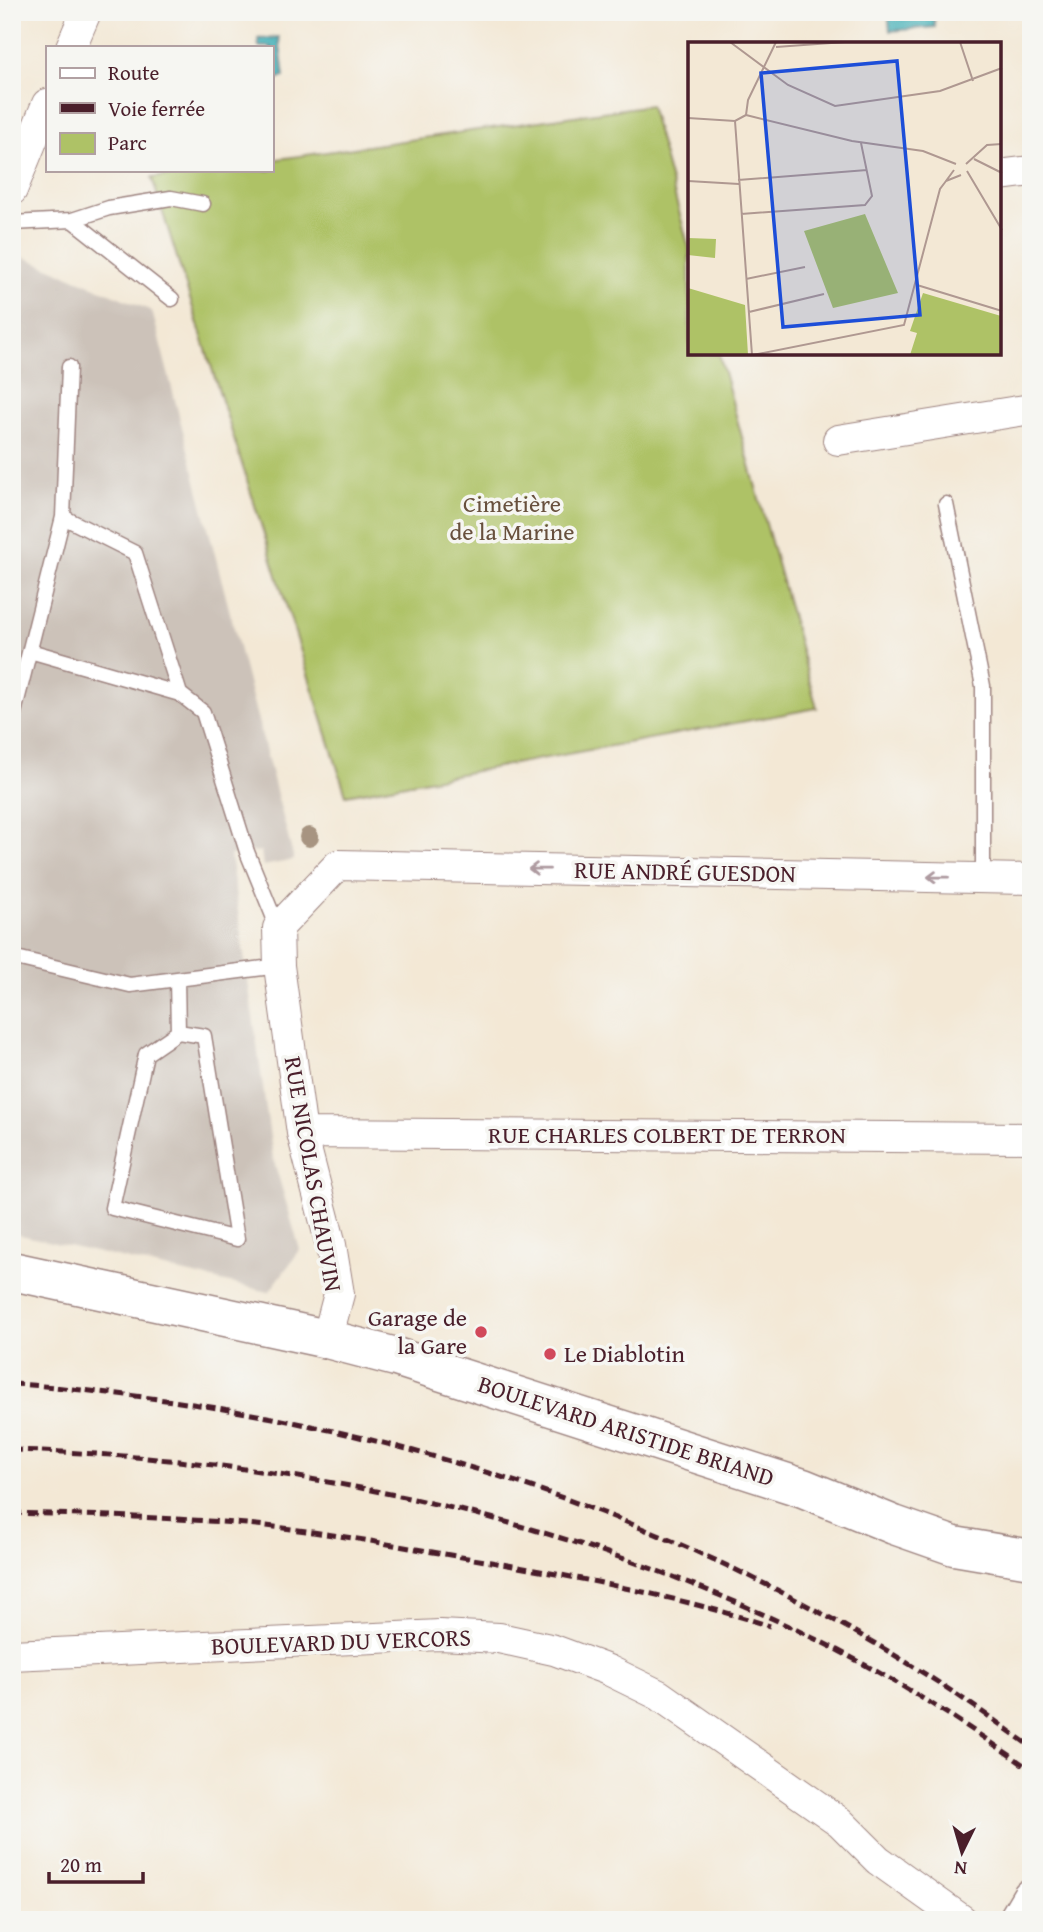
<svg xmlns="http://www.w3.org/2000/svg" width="1043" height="1932" font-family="'Gentium Book Plus',serif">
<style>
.industrial{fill:#ccc2b9}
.green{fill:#aec266;stroke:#7c7048;stroke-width:2}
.water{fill:#3bacb4;stroke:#426670;stroke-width:2}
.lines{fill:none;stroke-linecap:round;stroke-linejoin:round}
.lane-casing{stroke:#9e8480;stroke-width:17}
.street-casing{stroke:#9e8480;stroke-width:32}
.secondary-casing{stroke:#9e8480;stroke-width:41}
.lane{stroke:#fff;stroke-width:14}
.street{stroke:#fff;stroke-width:30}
.secondary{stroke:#fff;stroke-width:38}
.rail{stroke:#4a1f2b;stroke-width:5;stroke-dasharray:10 5;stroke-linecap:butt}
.tree{fill:#a79481}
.oneway{stroke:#ae9aa0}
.poi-dot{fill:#d1495b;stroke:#f6f6f2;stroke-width:2.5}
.labels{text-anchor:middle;stroke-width:7;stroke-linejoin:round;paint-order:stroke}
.park-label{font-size:24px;fill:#68503d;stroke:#f6f6f2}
.street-label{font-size:24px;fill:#4a1f2b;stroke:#f6f6f2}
.poi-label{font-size:24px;fill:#4a1f2b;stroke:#f6f6f2;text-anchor:end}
.inset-road{fill:none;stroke:#af9891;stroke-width:2}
.view{fill:#1d4ed8;fill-opacity:0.15;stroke:#1d4ed8;stroke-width:3.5}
.inset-edge{fill:none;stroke:#4a1f2b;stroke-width:3.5}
</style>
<rect width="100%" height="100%" fill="#f6f6f2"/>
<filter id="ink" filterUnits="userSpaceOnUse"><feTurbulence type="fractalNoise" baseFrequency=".0143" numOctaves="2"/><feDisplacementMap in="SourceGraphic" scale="14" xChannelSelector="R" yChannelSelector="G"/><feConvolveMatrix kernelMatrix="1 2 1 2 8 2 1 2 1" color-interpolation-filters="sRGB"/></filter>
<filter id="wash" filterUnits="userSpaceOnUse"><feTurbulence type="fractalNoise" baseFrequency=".00686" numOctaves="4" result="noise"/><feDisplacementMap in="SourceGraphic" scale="28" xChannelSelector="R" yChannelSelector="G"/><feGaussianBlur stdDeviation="1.57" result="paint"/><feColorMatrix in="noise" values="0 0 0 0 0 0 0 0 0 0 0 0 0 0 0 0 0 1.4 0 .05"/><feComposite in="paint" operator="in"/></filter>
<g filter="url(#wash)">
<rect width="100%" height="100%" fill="#f3e8d5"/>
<!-- industrial -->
<path class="industrial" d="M24 257 152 311 294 860 263 866 261 851 230 855 273 1158 300 1250 269 1292 12 1233V463Z"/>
<!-- green -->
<path class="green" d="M650 105 689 248 690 354H719L817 708 346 795 152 178 208 170H271V160Z"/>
<!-- water -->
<path class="water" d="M888 12H933L935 27 890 31Z
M279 37 284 77 271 80V47H259L258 39Z"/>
</g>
<g filter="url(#ink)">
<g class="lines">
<!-- lane casing -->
<g class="lane-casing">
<path id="lane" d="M72 220 109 208 171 198 203 204
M12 223 72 220 172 299
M946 504 983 686V878
M63 517 135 553 180 694
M30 651 180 694 203 712 247 852 278 928
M12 721 63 517 69 367
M12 957 130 985 279 966
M177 979 178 1032
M178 1032 204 1036 237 1239 112 1208 146 1054Z"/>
</g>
<!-- street casing -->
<g class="street-casing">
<path id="street" d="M71 47 86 12
M999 175 1031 171
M12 190 47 104
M838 440 1031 409
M302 1133 1031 1138
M327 1339 339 1294 331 1245 302 1133 279 966 278 928 338 865 1031 879
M12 1655 440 1635 499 1638 554 1650 608 1670 659 1695 840 1822 878 1860 962 1920"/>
</g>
<!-- secondary casing -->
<g class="secondary-casing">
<path id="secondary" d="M12 1271 327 1339 396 1357 803 1488 894 1525 954 1546 1031 1559
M1018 1920 1031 1898"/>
</g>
<!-- lane -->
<use href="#lane" class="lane"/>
<!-- street -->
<use href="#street" class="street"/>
<!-- secondary -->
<use href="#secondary" class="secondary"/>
<!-- rail -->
<path class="rail" d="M12 1384C42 1385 71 1389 100 1392 430 1427 764 1547 1031 1747
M12 1450C285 1458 562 1515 807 1635 886 1673 960 1720 1031 1770
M12 1513C86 1515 161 1517 235 1523 321 1530 406 1548 491 1562 585 1579 680 1597 770 1626"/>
</g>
<!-- trees -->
<circle class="tree" cx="309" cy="837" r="10"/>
<!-- one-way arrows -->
<defs><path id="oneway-shaft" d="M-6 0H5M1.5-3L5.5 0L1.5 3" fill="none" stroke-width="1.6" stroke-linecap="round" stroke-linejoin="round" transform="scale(1.75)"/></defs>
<g class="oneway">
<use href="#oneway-shaft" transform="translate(539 869) rotate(-179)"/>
<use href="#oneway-shaft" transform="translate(938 877) rotate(-179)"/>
</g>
</g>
<!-- markers -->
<g class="poi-dot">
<circle cx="481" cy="1332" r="7"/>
<circle cx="550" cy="1354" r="7"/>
</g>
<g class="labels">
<!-- park labels -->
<g class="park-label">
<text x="512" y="512">Cimetière<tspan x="512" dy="28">de la Marine</tspan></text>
</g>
<!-- street labels -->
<g class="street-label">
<text transform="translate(685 872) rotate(1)" y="8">RUE ANDRÉ GUESDON</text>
<text x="667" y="1143">RUE CHARLES COLBERT DE TERRON</text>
<text transform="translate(313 1174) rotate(80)" y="8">RUE NICOLAS CHAUVIN</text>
<text transform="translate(626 1431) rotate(18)" y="8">BOULEVARD ARISTIDE BRIAND</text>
<text transform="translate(341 1642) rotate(-2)" y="8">BOULEVARD DU VERCORS</text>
</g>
<!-- poi labels -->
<g class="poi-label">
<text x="467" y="1326">Garage de<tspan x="467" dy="28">la Gare</tspan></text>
<text x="564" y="1362" text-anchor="start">Le Diablotin</text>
</g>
</g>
<!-- overview -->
<g transform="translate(688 42)">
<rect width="313" height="313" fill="#f3e8d5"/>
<path d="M177 172 210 251 145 266 116 189ZM0 196 28 197 27 216 0 213ZM0 246 57 263 60 313H0ZM235 251 313 274V313H222L229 291 222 289Z" fill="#aec266"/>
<path class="inset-road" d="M42 0 100 43 147 64 252 49 314 26M272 0 285 39M88 5 157 0M58 73 164 99 235 109 268 122M58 73 60 58 88 0M0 76 47 79 58 73M47 79 64 313M286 117 314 131M278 122 299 103 314 102M266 128 258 139 273 133M279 129 314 188M50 138 179 128M0 139 51 142M53 172 177 163 184 154 173 101M58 237 117 225M229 243 314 269M61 270 136 252M65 313 216 283 252 147 258 139"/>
<path class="view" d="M209 19 232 273 95 285 73 31Z"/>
<rect width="313" height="313" class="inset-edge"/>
</g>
<!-- margin -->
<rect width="1043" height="1932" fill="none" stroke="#f6f6f2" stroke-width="42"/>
<!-- legend -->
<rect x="46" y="46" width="228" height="126" fill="#f6f6f2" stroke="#b1a0a2" stroke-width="2"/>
<rect x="60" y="68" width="35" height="10" fill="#ffffff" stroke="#b1a0a2" stroke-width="2"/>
<text x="108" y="80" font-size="21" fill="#4a1f2b">Route</text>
<rect x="60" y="103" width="35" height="10" fill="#4a1f2b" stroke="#b1a0a2" stroke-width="2"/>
<text x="108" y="116" font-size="21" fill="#4a1f2b">Voie ferrée</text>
<rect x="60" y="133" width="35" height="21" fill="#aec266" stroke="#b1a0a2" stroke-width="2"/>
<text x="108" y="150" font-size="21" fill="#4a1f2b">Parc</text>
<!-- north arrow -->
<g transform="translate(962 1852) rotate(185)" stroke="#f6f6f2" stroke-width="5" paint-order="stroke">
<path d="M0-5L12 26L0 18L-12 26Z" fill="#4a1f2b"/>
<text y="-10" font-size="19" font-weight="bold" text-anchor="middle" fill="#4a1f2b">N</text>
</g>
<!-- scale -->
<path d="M49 1872v10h94v-10" fill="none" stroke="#4a1f2b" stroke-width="3.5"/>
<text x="60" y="1872" font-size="21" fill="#4a1f2b" stroke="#f6f6f2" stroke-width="5" paint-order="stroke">20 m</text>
</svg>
